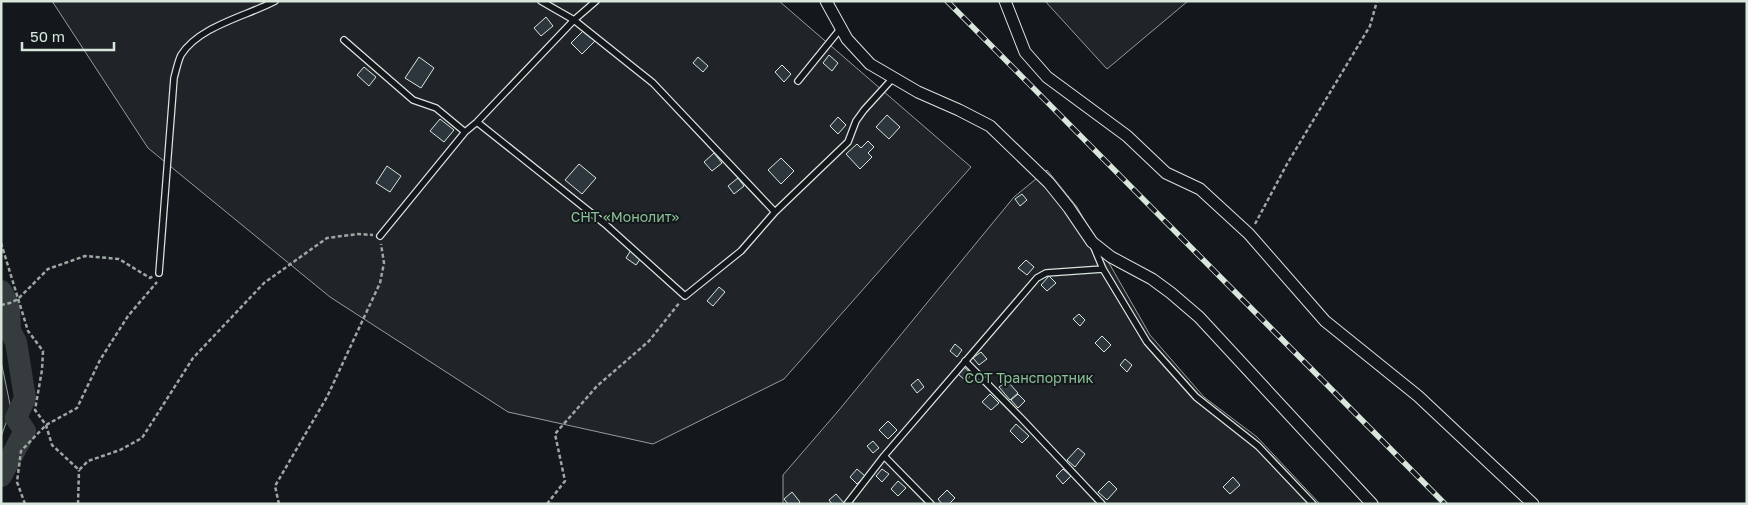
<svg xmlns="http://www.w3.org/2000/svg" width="1748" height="505" font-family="'Golos Text',sans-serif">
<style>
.green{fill:#202428;stroke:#939e99}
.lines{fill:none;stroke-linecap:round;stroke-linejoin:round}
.river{stroke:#363b3e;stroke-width:22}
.building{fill:#2c363c;stroke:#d8e6dc}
.lane-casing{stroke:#d8e6dc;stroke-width:8}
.street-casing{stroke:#d8e6dc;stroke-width:13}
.path{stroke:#9da8a2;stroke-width:2.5;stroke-dasharray:4 2.5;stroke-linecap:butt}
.lane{stroke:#14181c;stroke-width:5.5}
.street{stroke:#14181c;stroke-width:11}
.rail-casing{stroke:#d8e6dc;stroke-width:5.5}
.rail{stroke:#14181c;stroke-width:4;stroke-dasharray:11;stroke-linecap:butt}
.labels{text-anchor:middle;stroke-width:4;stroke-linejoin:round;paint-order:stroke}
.park-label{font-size:14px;fill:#8ac095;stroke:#14181c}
</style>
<rect width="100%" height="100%" fill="#14181c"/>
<!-- green -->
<path class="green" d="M52 1H779L971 167 784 379 653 444 508 412 330 297 148 148Z
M1045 1H1188L1107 69Z
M1047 170 1077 207 1150 335 1204 397 1257 437 1320 504H783V475L839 410 1014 197Z
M1 361 11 409 1 437Z"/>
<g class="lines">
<!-- river -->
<path class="river" d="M1 291 9 306 10 331 16 342 25 398 16 418 25 431 1 476"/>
</g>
<!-- building -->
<path class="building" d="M546 17 553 26 541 36 534 28Z
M584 30 595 41 582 54 571 43Z
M829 55 838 63 832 71 823 63Z
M419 57 434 68 421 88 405 78Z
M698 57 708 66 703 72 693 63Z
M782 65 791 74 784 82 775 72Z
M364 67 376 77 369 86 357 75Z
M887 115 900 127 889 139 876 127Z
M838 117 846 125 838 134 830 126Z
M440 119 454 130 444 142 430 131Z
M868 141 874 147 868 153 872 157 860 169 846 154 857 144 861 148Z
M714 153 722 163 712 171 704 162Z
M781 158 794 171 781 184 768 170Z
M579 164 596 178 582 194 565 180Z
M387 166 401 176 390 192 376 183Z
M738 178 744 186 734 194 728 186Z
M1022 194 1027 200 1020 206 1015 199Z
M631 250 641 258 636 265 626 258Z
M1026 260 1034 267 1027 275 1018 268Z
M1049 276 1056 283 1047 291 1041 285Z
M719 287 725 292 713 306 707 301Z
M1079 314 1085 320 1080 326 1073 319Z
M1102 336 1111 345 1104 352 1095 343Z
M955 344 962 350 957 357 950 351Z
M981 352 987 359 979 365 973 358Z
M1125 359 1132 365 1127 372 1120 365Z
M964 367 972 374 966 381 958 374Z
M918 379 924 387 917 393 911 385Z
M1007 381 1018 393 1010 400 999 387Z
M990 394 999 403 991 410 982 402Z
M1018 394 1025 401 1018 408 1011 400Z
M888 421 897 430 888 439 879 430Z
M1016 424 1029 436 1022 443 1010 431Z
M873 441 879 448 873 453 867 446Z
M1078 448 1085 454 1075 467 1067 460Z
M857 469 865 476 857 484 850 477Z
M882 469 889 474 882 482 876 476Z
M1063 469 1071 476 1063 484 1056 476Z
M1233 477 1240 485 1230 494 1223 487Z
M898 481 906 488 898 496 891 489Z
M1109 481 1117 489 1107 500 1098 492Z
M947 490 955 498 949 504H942L938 499Z
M792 492 800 502 798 504H788L784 499Z
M836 494 844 503V504H832L829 500Z"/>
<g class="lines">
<!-- lane casing -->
<g class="lane-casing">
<path id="lane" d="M541 1 574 20 653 83 775 212
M344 40 413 100 436 108 465 132
M798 81 841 28
M477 122 605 224 685 296 741 251 775 212 848 142 856 121 864 110 893 78
M380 236 465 132 477 122 574 20 596 1
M1093 245 1103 269 1147 342 1196 397 1258 446 1313 504
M159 273 174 78C176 71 178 61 181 55 199 26 247 16 275 1
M965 361 1022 419 1102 504
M884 456 931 504
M847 504 884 456 1037 278 1046 273 1103 269"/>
</g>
<!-- street casing -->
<g class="street-casing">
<path id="street" d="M826 1 847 39 870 64 918 92 959 110 990 126 1049 183 1069 208 1092 242 1111 257 1152 279 1171 293 1199 317 1372 504
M1005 1 1025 52 1047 77 1127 136 1166 173 1200 189 1249 234 1325 321 1418 396 1533 504"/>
</g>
<!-- path -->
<path class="path" d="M1255 224 1287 164 1370 26 1377 1
M1 243 28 331 43 351 42 370 35 410 46 425 52 445 79 470 88 461 120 450 142 438 193 358 264 283 327 238 358 234 373 235
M1 305 10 303 18 299 48 269 85 256 119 259 150 278 153 276
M25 504 17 482 21 451 46 425 77 408 100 360 128 316 157 282
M78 504 79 470
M279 504 275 486 327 397 380 283 384 263 381 244
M547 504 565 481 555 434 597 386 649 341 680 302"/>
<!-- lane -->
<use href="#lane" class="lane"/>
<!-- street -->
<use href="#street" class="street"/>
<!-- rail casing -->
<g class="rail-casing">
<path id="rail" d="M947 1 1445 504"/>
</g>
<!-- rail -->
<use href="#rail" class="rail"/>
</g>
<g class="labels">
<!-- park labels -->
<g class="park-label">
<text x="625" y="222">СНТ «Монолит»</text>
<text x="1029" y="383">СОТ Транспортник</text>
</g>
</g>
<!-- border -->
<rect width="1748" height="505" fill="none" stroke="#d8e6dc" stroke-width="5"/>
<!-- scale -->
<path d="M22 42v8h92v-8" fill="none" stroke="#d8e6dc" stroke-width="2.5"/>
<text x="30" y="42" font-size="15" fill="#d8e6dc" stroke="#14181c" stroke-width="4" paint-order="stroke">50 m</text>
</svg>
